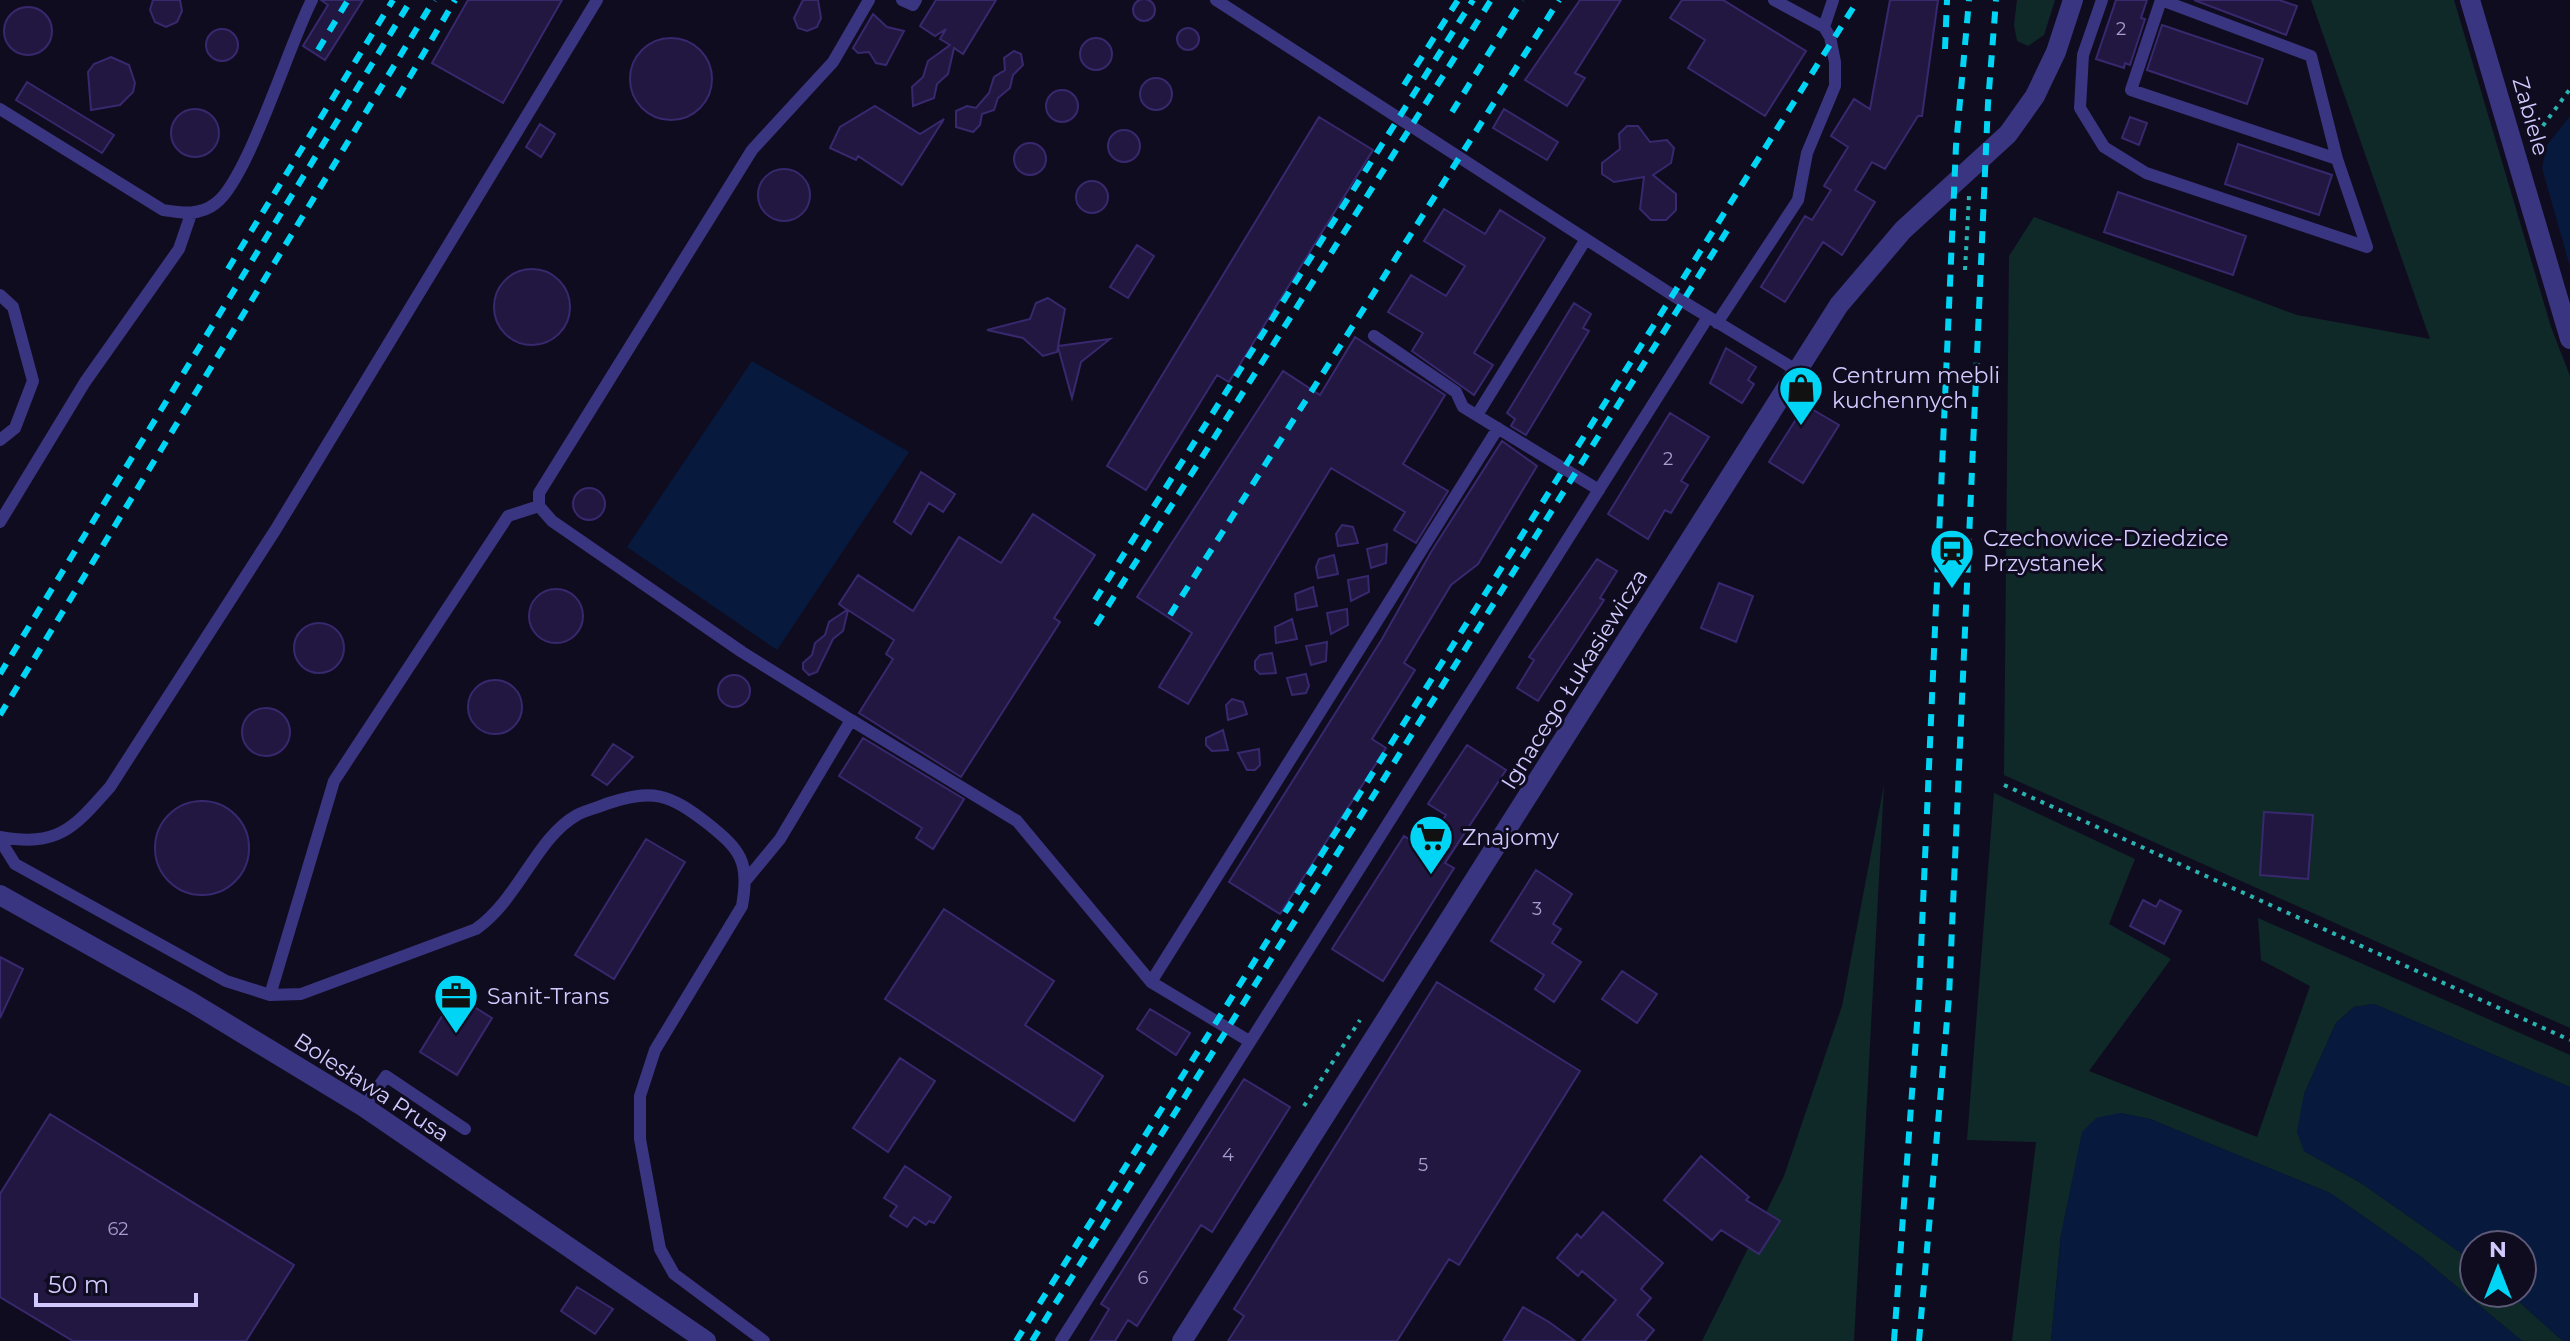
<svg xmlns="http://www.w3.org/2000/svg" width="2570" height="1341" font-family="Montserrat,sans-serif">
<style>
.green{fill:#0f2929}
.water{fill:#07193d}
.building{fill:#211741;stroke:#38286e;stroke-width:2}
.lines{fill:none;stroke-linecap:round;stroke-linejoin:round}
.path{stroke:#29b4b0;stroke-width:4;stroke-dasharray:4 6;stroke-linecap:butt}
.lane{stroke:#3a3580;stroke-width:12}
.street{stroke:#3a3580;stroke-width:20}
.rail{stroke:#00d5f5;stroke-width:6;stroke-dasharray:12 10;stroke-linecap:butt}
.labels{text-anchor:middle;stroke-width:6;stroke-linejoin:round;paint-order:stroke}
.number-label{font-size:18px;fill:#a69dd0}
.street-label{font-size:22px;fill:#d2caff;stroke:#100c1f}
.poi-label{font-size:22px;fill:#d2caff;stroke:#100c1f;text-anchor:start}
</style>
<rect width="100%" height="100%" fill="#100c1f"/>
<!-- green -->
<path class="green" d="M2017 0H2055L2044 35 2028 46 2017 41 2014 25Z
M2311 0H2454L2551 327 2570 376V1028L2004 775 2009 256 2034 217 2297 315 2430 339Z
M1884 785 1854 1341H1702L1784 1176 1842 1006Z
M1994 793 2135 859 2109 924 2171 959 2089 1071 2257 1137 2310 986 2261 960 2258 918 2570 1055V1087L2374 1004 2354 1007 2336 1023 2304 1094V1151L2361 1183 2474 1262V1293H2509L2563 1341H2522L2420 1256 2330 1193 2150 1119 2120 1113 2061 1234 2051 1341H2012L2036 1142 1967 1140Z"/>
<!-- water -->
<path class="water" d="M2570 116V267L2542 168 2547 145Z
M752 361 909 452 777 650 627 547Z
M2374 1004 2570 1087V1341H2563L2509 1293H2522V1245H2474V1262L2361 1183 2304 1151 2297 1132 2304 1094 2336 1023 2354 1007Z
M2120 1113 2150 1119 2330 1193 2420 1256 2522 1341H2051L2061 1234 2082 1132 2096 1118Z"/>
<!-- building -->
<path class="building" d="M1133 10a11 11 0 1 1 22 0a11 11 0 1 1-22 0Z
M153 0H180L182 11 177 22 166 27 155 22 150 10Z
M321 0H363L325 60 303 46 328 5Z
M468 0H562L503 103 432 63Z
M803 0H818L821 18 817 27 807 31 798 28 794 18Z
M936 0H996L963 54 954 48 948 74 937 84 934 98 913 106 912 87 923 77 928 61 950 45 940 39 946 29 935 36 920 26Z
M1580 0H1621L1575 73 1585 78 1567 106 1525 80Z
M1682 0H1723L1806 51 1765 116 1688 68 1705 40 1670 18Z
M1890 0H1938L1922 116H1918L1885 169 1872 162 1855 190 1875 202 1842 255 1823 242 1785 302 1761 287 1805 216 1812 220 1831 190 1824 186 1848 147 1831 136 1854 99 1870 109Z
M2116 0H2147L2141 18 2145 19 2130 65 2125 63 2124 68 2096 59Z
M2194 0H2279L2297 6 2286 35Z
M4 31a24 24 0 1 1 48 0a24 24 0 1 1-48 0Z
M873 14 887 27 904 31 886 65 876 63 869 52 858 53 853 48Z
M2162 25 2263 59 2247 104 2147 70Z
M1177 39a11 11 0 1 1 22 0a11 11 0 1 1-22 0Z
M206 45a16 16 0 1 1 32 0a16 16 0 1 1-32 0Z
M630 79a41 41 0 1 1 82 0a41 41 0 1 1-82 0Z
M1080 54a16 16 0 1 1 32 0a16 16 0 1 1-32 0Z
M1014 51 1021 54 1023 65 1013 75 1010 88 998 98 994 110 982 114 980 125 973 132 956 127V111L967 106 976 108 989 93 994 77 1005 70 1004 58Z
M111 57 129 65 135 83 133 92 120 105 91 110 88 72 94 64Z
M1140 94a16 16 0 1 1 32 0a16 16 0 1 1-32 0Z
M27 82 114 135 102 153 16 100Z
M1046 106a16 16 0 1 1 32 0a16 16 0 1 1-32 0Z
M875 106 920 134 944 119 902 185 858 156 856 160 830 148 840 127Z
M171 133a24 24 0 1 1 48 0a24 24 0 1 1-48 0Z
M1504 109 1558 142 1547 160 1493 128Z
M1319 117 1373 150 1229 382 1217 375 1146 490 1107 466Z
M2130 117 2147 123 2139 145 2122 138Z
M540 124 555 134 541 157 526 147Z
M1627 126H1638L1650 142 1667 140 1674 148 1671 163 1653 175 1676 194V210L1666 220H1651L1640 209 1644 177 1614 182 1602 174V163L1620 149 1619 134Z
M1108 146a16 16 0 1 1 32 0a16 16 0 1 1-32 0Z
M1014 159a16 16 0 1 1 32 0a16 16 0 1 1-32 0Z
M2238 144 2332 175 2319 215 2225 184Z
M758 195a26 26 0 1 1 52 0a26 26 0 1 1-52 0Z
M1076 197a16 16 0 1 1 32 0a16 16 0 1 1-32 0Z
M2118 192 2246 236 2233 275 2104 232Z
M1444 209 1485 234 1500 210 1545 238 1474 353 1493 365 1474 395 1412 351 1423 333 1388 312 1411 275 1446 296 1465 266 1424 241Z
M1137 245 1154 256 1128 298 1110 287Z
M494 307a38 38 0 1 1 76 0a38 38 0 1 1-76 0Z
M1048 298 1065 309 1058 346 1110 339 1081 362 1072 398 1058 347 1057 352 1043 356 1023 338 987 330 1030 319 1036 303Z
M1574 303 1591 314 1583 328 1589 331 1526 435 1511 426 1515 419 1507 413Z
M1355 337 1445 395 1403 464 1448 491 1416 543 1394 530 1405 512 1331 468 1188 704 1159 687 1192 633 1137 597 1283 371 1320 395Z
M1726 348 1756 367 1748 380 1754 384 1742 403 1710 383Z
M1805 405 1839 425 1803 483 1769 462Z
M1670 413 1709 437 1681 481 1688 485 1671 513 1665 510 1648 539 1608 514Z
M1502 441 1537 466 1478 564 1451 585 1404 663 1415 670 1372 739 1386 748 1280 914 1229 882 1382 639 1431 552Z
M921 472 955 494 943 512 929 503 911 534 894 522Z
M573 504a16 16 0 1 1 32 0a16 16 0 1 1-32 0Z
M1033 514 1095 555 1054 618 1060 622 961 777 859 713 893 659 886 654 894 640 848 610 843 631 833 639 817 672 809 675 803 669V663L812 655 815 643 825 635 829 622 847 610 839 604 858 575 913 611 959 537 1001 563Z
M1342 525 1353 527 1358 543 1338 546 1336 534Z
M1387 544 1386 563 1371 568 1367 549Z
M1334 555 1338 574 1318 578 1316 567 1319 559Z
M1597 559 1617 571 1600 598 1604 600 1538 701 1517 688 1534 660 1529 657Z
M1368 576 1369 592 1351 601 1348 580Z
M1719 583 1753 596 1736 642 1701 628Z
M1313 587 1317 606 1297 610 1295 594Z
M529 616a27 27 0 1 1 54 0a27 27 0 1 1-54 0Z
M1347 609 1348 625 1331 634 1327 613Z
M1292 619 1297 639 1276 643 1275 627Z
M294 648a25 25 0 1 1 50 0a25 25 0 1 1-50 0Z
M1327 642 1326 661 1311 665 1306 646Z
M1272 653 1276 673 1260 674 1255 669V661L1260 655Z
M1306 674 1309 686 1306 693 1292 695 1287 678Z
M718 691a16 16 0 1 1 32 0a16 16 0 1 1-32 0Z
M468 707a27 27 0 1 1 54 0a27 27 0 1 1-54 0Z
M1232 699 1243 702 1247 714 1228 720 1226 705Z
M242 732a24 24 0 1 1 48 0a24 24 0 1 1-48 0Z
M1223 730 1228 750 1212 751 1206 745V738Z
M863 738 964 799 933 849 916 838 922 828 839 776Z
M613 744 633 757 607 785 592 775Z
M1467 745 1506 770 1445 863 1454 868 1383 981 1332 949 1404 836 1424 849 1446 815 1428 804Z
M1259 749 1260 765 1255 770H1247L1238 753Z
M155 848a47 47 0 1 1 94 0a47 47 0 1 1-94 0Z
M2264 812 2313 815 2308 879 2260 875Z
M646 839 685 862 614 979 575 955Z
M1536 870 1572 894 1553 924 1561 929 1552 943 1581 962 1554 1002 1535 989 1544 975 1491 941Z
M2143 900 2156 907 2160 900 2181 911 2164 944 2130 926Z
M944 909 1054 981 1025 1025 1103 1076 1074 1121 885 999Z
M0 957 23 969 0 1018Z
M1622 971 1657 994 1637 1023 1602 999Z
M1437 982 1580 1071 1459 1265 1449 1259 1397 1341H1228L1244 1316 1234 1309Z
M455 995 492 1018 457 1075 420 1052Z
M1150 1009 1190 1033 1176 1055 1137 1029Z
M900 1058 935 1081 888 1152 853 1128Z
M1244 1079 1290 1107 1212 1232 1201 1225 1137 1326 1128 1320 1115 1341H1090L1109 1309 1101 1304Z
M50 1114 294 1265 246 1341H73L0 1297V1194Z
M1701 1156 1749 1197 1746 1200 1780 1221 1759 1254 1721 1230 1712 1240 1664 1200Z
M905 1166 951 1197 934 1223 929 1221 926 1225 914 1217 907 1227 890 1216 897 1206 884 1198Z
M1603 1212 1663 1263 1641 1289 1651 1298 1637 1315 1654 1330 1645 1341H1582L1616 1300 1582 1271 1578 1276 1557 1258 1577 1234 1581 1238Z
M577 1287 613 1309 595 1334 561 1311Z
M1523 1307 1549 1322 1575 1341H1503Z"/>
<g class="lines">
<!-- path -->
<path class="path" d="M2531 142 2570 89
M1965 270 1969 196
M2004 785 2570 1040
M1304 1106 1360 1020"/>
<!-- lane -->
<path class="lane" d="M902 0 913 5 916 0
M1216 0 1674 296 1796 370
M1774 0 1824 27
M2102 0 2083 55 2080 108 2104 147 2146 173 2367 247 2337 159 2311 56 2161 0
M2161 0 2131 90 2337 159
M0 109 163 210C182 213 200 216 216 203 248 179 289 44 312 0
M0 295 13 307 33 381 15 428 0 440
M1717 323 1798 200 1807 153 1835 86V62L1830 37 1824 27 1833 0
M1374 336 1456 392 1463 407 1599 490
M1477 415 1586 239
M0 522 85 382 179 249 191 214
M851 720 742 652 552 521 539 506V493L752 150 833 62 869 0
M0 837C58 847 73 829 110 787L276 529 597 0
M0 840 15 864 226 981 270 995 301 994 476 929C519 899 536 838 577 815 586 810 597 808 606 804 653 788 669 794 707 823 741 850 750 862 742 906L655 1050 640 1096V1139L660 1249 674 1274 764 1341
M747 879 780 839 851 720 1017 821 1151 982 1249 1041
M1151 982 1498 428
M270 995 334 781 508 516 539 506
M364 1107 386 1076 465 1129
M1061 1341 1708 317"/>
<!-- street -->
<path class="street" d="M2470 0 2570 339
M0 895 191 1002 364 1107 706 1341
M1182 1341 1839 305 1903 230 2008 134 2035 96 2056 52 2073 0"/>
<!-- rail -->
<path class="rail" d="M1945 49 1947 0
M318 50 348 0
M1404 85 1458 0
M398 97 455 0
M1452 112 1522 0
M228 269 393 0
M1095 600 1473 0
M1170 615 1559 0
M1096 625 1491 0
M0 674 411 0
M0 715 434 0
M1016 1341 1858 0
M1032 1341 1730 226
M1894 1341 1919 996 1956 146 1969 0
M1919 1341 1949 997 1988 103 1996 0"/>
</g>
<!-- icons -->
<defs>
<g id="shop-pin" transform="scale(2.3)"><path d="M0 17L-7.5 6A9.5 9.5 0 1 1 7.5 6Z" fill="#00d5f5" stroke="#100c1f"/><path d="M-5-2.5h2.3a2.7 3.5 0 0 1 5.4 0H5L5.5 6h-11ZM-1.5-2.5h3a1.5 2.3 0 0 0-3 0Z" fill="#111"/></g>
<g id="station-pin" transform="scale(2.3)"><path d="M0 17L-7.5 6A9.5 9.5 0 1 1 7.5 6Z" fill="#00d5f5" stroke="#100c1f"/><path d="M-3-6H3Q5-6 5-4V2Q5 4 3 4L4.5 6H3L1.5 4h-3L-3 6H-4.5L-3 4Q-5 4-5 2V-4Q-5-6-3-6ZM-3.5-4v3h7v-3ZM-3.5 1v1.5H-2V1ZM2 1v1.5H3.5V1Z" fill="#111"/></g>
<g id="supermarket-pin" transform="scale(2.3)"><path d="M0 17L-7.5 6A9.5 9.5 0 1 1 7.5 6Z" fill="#00d5f5" stroke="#100c1f"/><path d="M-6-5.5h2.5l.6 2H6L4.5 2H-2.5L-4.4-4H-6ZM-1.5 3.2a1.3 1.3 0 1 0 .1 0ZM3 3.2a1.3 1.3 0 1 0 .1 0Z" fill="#111"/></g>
<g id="office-pin" transform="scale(2.3)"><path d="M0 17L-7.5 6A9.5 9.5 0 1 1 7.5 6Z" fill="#00d5f5" stroke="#100c1f"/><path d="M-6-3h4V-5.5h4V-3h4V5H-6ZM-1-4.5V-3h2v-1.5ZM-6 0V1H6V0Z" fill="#111"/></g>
</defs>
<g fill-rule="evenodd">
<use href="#shop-pin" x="1801" y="388"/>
<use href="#station-pin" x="1952" y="551"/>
<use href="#supermarket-pin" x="1431" y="837"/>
<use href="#office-pin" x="456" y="996"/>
</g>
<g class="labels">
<!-- number labels -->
<g class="number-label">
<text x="2121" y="35">2</text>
<text x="1668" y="465">2</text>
<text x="1537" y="915">3</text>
<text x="1228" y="1161">4</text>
<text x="1423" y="1171">5</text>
<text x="118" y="1235">62</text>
<text x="1143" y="1284">6</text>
</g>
<!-- street labels -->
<g class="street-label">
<text transform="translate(2531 116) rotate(74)" y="8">Zabiele</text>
<text transform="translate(1574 679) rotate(-58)" y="8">Ignacego Łukasiewicza</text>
<text transform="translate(372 1087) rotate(33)" y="8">Bolesława Prusa</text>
</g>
<!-- poi labels -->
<g class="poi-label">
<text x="1832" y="383">Centrum mebli<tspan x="1832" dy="25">kuchennych</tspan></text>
<text x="1983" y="546">Czechowice-Dziedzice<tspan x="1983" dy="25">Przystanek</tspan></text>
<text x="1462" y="845">Znajomy</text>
<text x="487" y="1004">Sanit-Trans</text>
</g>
</g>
<!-- north arrow -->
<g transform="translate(2498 1269)"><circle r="38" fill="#100c1f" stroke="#5e5879" stroke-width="2"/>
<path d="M0-6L14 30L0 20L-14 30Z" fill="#00d5f5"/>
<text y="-12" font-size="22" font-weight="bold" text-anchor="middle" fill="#d2caff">N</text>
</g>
<!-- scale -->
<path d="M36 1293v12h160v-12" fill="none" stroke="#d2caff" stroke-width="4"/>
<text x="48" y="1293" font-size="24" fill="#d2caff" stroke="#100c1f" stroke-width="6" paint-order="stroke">50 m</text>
</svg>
